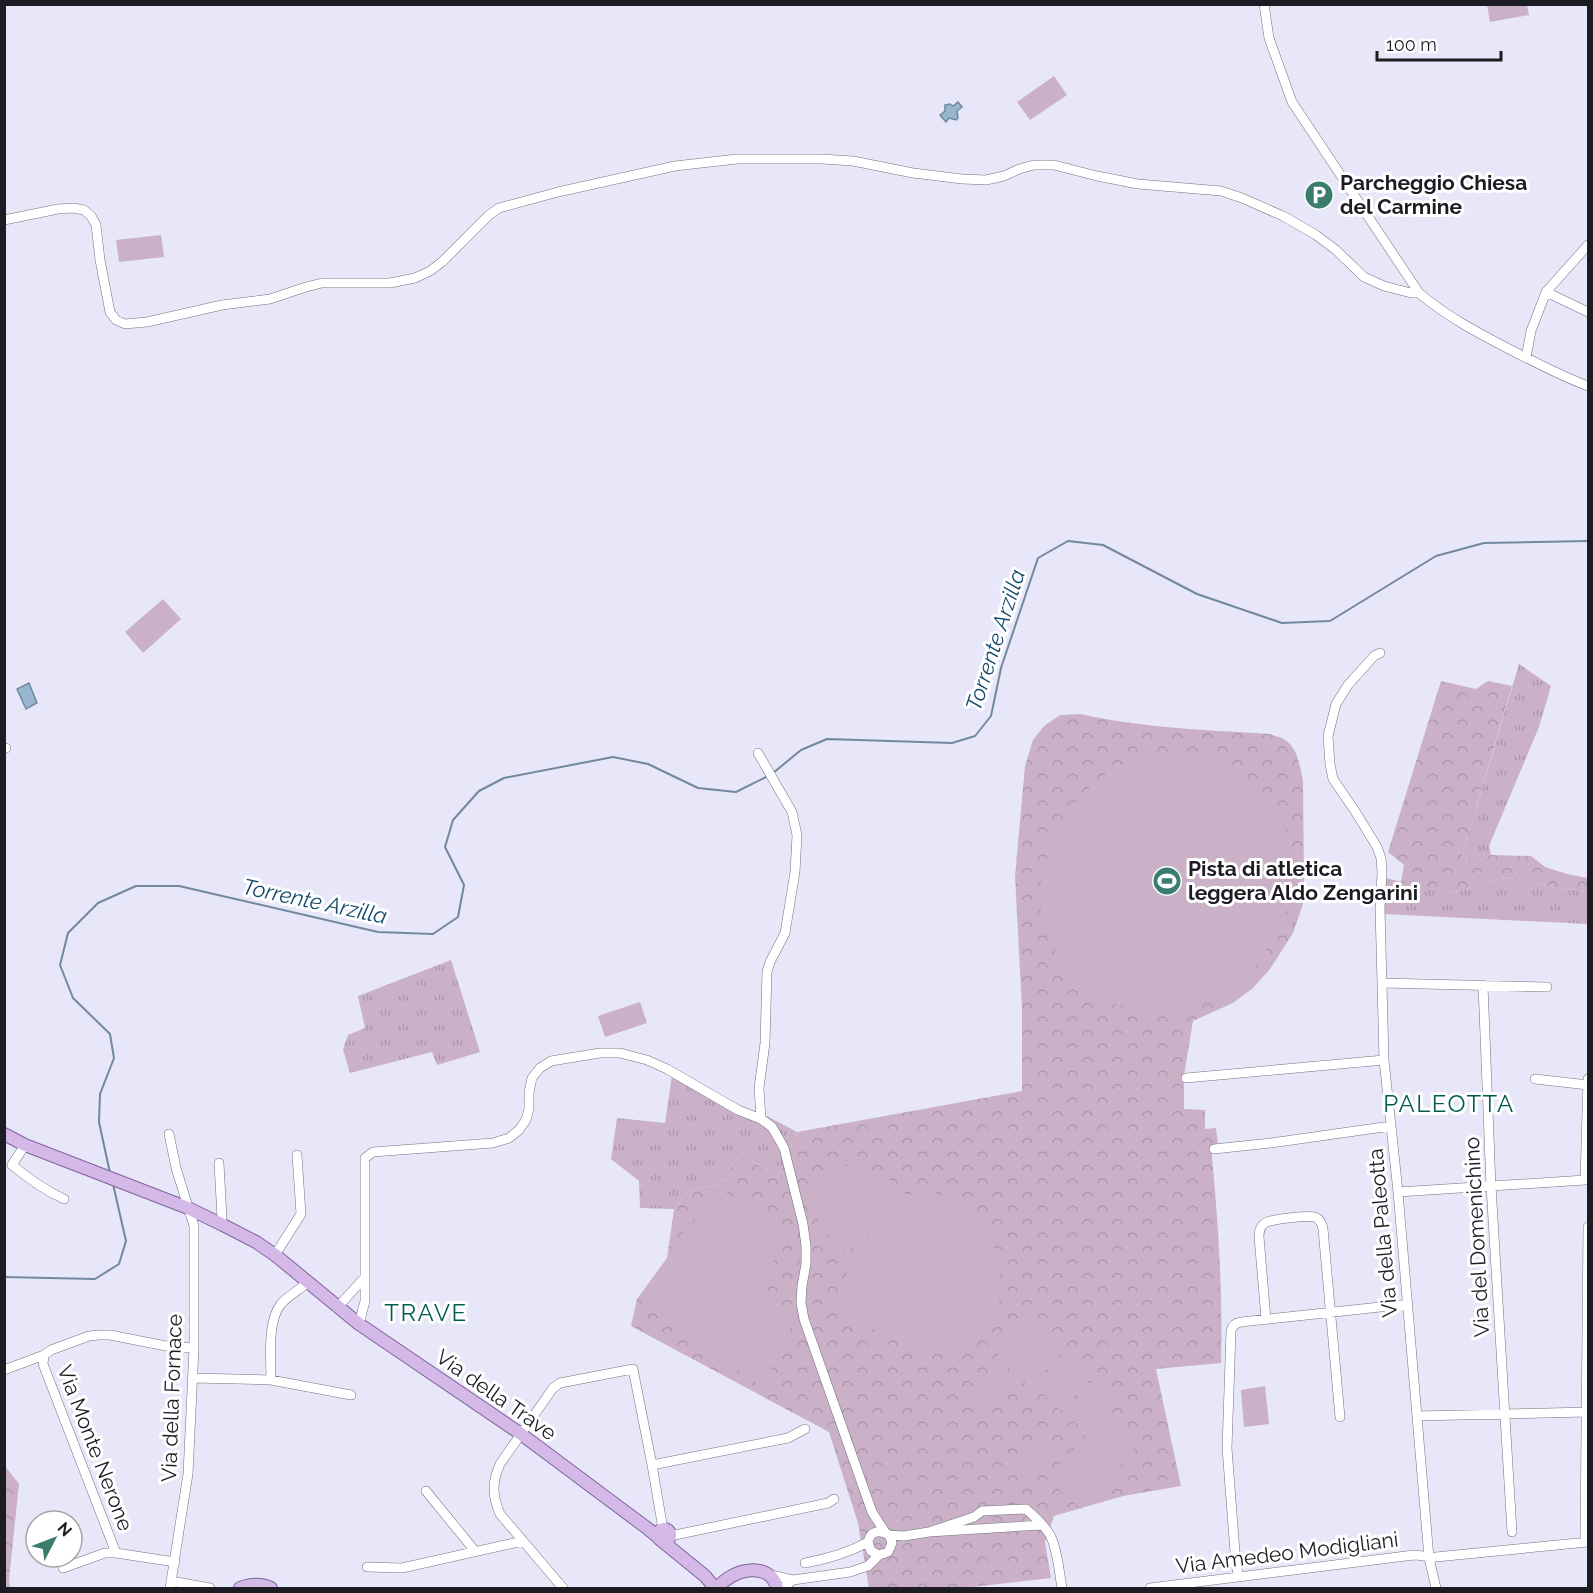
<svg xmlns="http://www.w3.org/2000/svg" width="1593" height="1593" font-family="Raleway,sans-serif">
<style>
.grass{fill:url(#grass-tufts)}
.forest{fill:url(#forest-crowns)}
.pitch{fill:#cab1c7}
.water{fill:#97b7d0;stroke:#72889c;stroke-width:1.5}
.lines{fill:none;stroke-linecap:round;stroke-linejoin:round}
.stream{stroke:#72889c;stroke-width:2}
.minor-casing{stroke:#727282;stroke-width:10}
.major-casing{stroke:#806399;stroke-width:14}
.minor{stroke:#fff;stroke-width:9}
.major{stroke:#d3b8e8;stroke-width:12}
.labels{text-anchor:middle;stroke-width:6;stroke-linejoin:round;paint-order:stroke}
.poi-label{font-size:21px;font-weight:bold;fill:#1d1c23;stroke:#fff;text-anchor:start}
.street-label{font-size:21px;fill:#1d1c23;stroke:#fff}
.water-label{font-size:22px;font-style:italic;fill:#154a6d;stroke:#fff}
.quarter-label{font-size:24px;letter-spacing:1.5px;fill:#005d4e;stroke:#fff}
</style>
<defs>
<pattern id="grass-tufts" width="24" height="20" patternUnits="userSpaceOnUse" patternTransform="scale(1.5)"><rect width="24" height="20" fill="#cab1c7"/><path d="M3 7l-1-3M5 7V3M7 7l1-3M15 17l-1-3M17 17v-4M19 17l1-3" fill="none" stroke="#ad98ab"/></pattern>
<pattern id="forest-crowns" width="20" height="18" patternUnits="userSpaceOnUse" patternTransform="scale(1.5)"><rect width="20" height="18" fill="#cab1c7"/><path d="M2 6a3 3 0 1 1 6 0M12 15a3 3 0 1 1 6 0" fill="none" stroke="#ad98ab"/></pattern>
</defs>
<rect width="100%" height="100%" fill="#e7e7f9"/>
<!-- grass -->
<path class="grass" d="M1519 664 1551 686 1539 727 1489 846 1491 855 1471 865 1462 856Z
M1385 878 1452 893 1498 879 1514 878 1555 888 1588 891V924L1384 914Z
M451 960 480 1052 437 1065 432 1052 350 1073 343 1049 348 1035 365 1028 358 996Z
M672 1075 762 1123 767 1116 797 1132 777 1178 741 1153 718 1185 688 1191 674 1209 640 1208 639 1181 611 1159 617 1118 665 1123Z"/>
<!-- forest -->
<path class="forest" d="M1441 681 1476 689 1488 681 1512 686 1462 856 1471 865 1491 855 1531 856 1545 867 1567 874 1588 878V891L1555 888 1514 878 1498 879 1452 893 1401 882 1404 865 1388 852Z
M1080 714C1144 728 1205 730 1270 734 1274 736 1281 737 1285 740 1298 748 1300 767 1303 781L1304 883 1303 904 1293 933 1270 969 1253 988 1233 1003 1193 1021 1184 1075V1109L1205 1110V1129L1216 1128 1218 1145 1211 1146C1218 1218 1223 1291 1221 1363L1156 1369 1181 1486 1123 1496 1054 1516 1045 1542 1051 1578 963 1588H869L858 1523 829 1432 631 1326 637 1299 667 1258 674 1209 688 1191 718 1185 741 1153 777 1178 797 1132 1022 1091V1009L1015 876 1025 766 1033 740 1044 726 1060 715Z
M5 1466 19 1484 9 1579 10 1588H4Z"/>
<!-- pitch -->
<path class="pitch" d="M1487 5H1527L1529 15 1490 22Z
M1054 76 1067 95 1030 120 1017 102Z
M161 235 164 257 119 262 116 240Z
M163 599 181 619 143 653 125 632Z
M1173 752C1216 756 1248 768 1273 806 1304 854 1299 898 1269 946 1258 964 1246 981 1228 993 1218 1000 1206 1004 1195 1007 1149 1020 1108 1009 1074 976 1012 916 1044 816 1109 772 1128 759 1150 755 1173 752Z
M640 1002 647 1023 605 1037 598 1016Z
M851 1165C872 1172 896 1177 908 1198L916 1190C930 1191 944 1194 956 1202 997 1228 1014 1284 989 1327 982 1340 971 1349 960 1357L881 1334 845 1311 840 1301 839 1289 857 1253 882 1226 846 1250 839 1249 817 1218 810 1188 812 1180 820 1174 833 1168Z
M719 1187 790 1238 756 1287 796 1316 762 1387 639 1299 670 1256 669 1252 685 1230H688Z
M1029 1320 1063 1351 1030 1387 996 1357Z
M1067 1351 1093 1375 1061 1411 1035 1387Z
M1000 1368 1016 1382 991 1410 975 1396Z
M1095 1378 1112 1393 1081 1428 1065 1413Z
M1265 1386 1269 1424 1244 1427 1241 1390Z
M1109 1410 1142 1440 1081 1509 1047 1479Z
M1044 1436 1061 1451 1031 1485 1014 1470Z"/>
<!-- water -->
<path class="water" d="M958 102 962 107 957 111 958 118 956 120 949 118 946 122 940 115 945 111V105L950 104 953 106Z
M29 683 37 703 26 709 17 689Z"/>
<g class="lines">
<!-- stream -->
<path class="stream" d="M773 773 801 750 827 739 952 743 975 736 991 716 1001 668 1038 558 1068 541 1103 545 1197 594 1282 623 1330 621 1436 556 1484 543 1588 541
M110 1173 99 1122 100 1094 114 1058 110 1034 73 998 60 965 68 933 98 903 136 886H179L378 932 433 934 458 917 464 885 445 847 453 820 479 791 504 778 613 757 648 764 698 788 736 792 768 776
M4 1277 95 1279 119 1264 126 1241 113 1184"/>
<!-- minor casing -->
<g class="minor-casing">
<path id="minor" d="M1264 4 1269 38 1292 102 1419 293C1446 316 1478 333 1509 349 1535 362 1561 376 1588 386
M4 220 58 209 73 208 84 210 91 216 96 225 100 260 110 312 116 320 125 324 147 322 222 305 270 299 306 287 322 283H390L415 278 430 271 442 262 489 215 499 208 558 192 675 166 737 159H822L853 161 913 173 962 179 986 180 1004 176 1019 169 1034 165H1054L1097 176 1138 184 1221 191 1242 198 1283 216 1316 235 1336 250 1364 277 1384 286 1411 293H1419
M1546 292 1588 312
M1526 358 1531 331 1546 292 1588 245
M1380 653 1374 656 1348 685 1336 704 1328 736 1330 764 1333 779 1355 811 1377 847 1381 858 1382 873 1380 908 1384 1060 1398 1192 1429 1558 1436 1588
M4 749 6 748
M758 753 792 812 797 835 795 872 785 933 770 962 767 972 765 1043 759 1088 761 1119
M1382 983 1547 987
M1483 985 1491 1186 1512 1532
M1186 1078 1384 1060
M1535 1079 1588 1085
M169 1134 176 1168 194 1226V1348L188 1474 170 1588
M25 1145 12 1165C29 1179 44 1190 64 1199
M1214 1149 1271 1143 1391 1126
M219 1163 222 1218 220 1223
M1398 1192 1585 1180 1588 1079
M275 1255 301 1214 297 1155
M337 1308 365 1277
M1266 1319 1259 1237C1259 1228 1262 1223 1270 1221 1279 1219 1307 1215 1315 1217 1320 1219 1322 1223 1323 1229L1340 1417
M359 1324 365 1301V1158L373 1152 493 1143 509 1138 519 1130 526 1120 529 1109V1092L532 1078 540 1068 551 1061 600 1053H620L647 1060 667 1069 738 1110 761 1119 772 1127 784 1148 803 1224 806 1246V1264L802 1286 801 1303 804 1319 872 1512 885 1532
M4 1370 44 1355
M193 1378 271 1380 351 1395
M271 1380C271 1359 267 1321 281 1304 288 1296 299 1290 307 1283
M1417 1416 1588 1412
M652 1465 788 1438 805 1429
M426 1491 475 1551
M929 1532 974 1517 982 1511 1026 1509C1034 1516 1047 1528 1051 1537 1058 1552 1059 1572 1062 1588
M889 1535 904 1536 929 1532 1041 1525
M670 1536 828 1503 834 1499
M1585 1536 1588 1227
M116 1553 43 1364 44 1355 51 1350 89 1336 99 1335H110L166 1346 194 1348
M805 1563C827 1559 848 1553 868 1542 870 1531 880 1529 889 1535L892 1543 888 1552 879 1555 871 1551 868 1542
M367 1567 402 1568 523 1541
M63 1568 105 1553H116L175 1562
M771 1575 793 1580 850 1572 868 1566 879 1555
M1239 1577 1236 1565 1227 1448 1231 1331C1232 1326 1235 1323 1241 1322L1408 1304
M171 1581 210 1588
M563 1588 500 1514C492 1495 492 1482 500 1464L553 1388 560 1383 633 1369 652 1465 663 1529
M783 1588 793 1580
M1150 1588 1414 1555C1422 1555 1428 1558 1436 1557L1588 1542"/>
</g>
<!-- major casing -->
<g class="major-casing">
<path id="major" d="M4 1134 25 1145 188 1208 223 1225 256 1242 275 1255 359 1324 521 1434 647 1528 658 1537
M658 1535a6 6 0 1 1 12 0a6 6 0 1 1-12 0Z
M662 1541 705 1576 715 1588
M240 1588C251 1584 261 1583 271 1588
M718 1588C731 1569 770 1560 777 1588"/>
</g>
<!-- minor -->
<use href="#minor" class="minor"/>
<!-- major -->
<use href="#major" class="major"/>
</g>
<!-- icons -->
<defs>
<g id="parking-disc" transform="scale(1.5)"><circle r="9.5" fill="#3a7d6e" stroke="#fff"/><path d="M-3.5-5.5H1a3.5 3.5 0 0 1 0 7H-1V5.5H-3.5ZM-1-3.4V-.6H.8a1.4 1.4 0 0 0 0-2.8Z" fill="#fff"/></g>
<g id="stadium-disc" transform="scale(1.5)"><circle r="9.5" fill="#3a7d6e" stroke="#fff"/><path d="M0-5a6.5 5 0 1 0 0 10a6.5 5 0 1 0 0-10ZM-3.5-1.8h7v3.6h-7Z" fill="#fff"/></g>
</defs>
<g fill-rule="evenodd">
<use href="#parking-disc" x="1319" y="195"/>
<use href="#stadium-disc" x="1167" y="881"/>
</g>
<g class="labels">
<!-- poi labels -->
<g class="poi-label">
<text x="1340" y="190">Parcheggio Chiesa<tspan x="1340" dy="24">del Carmine</tspan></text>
<text x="1188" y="876">Pista di atletica<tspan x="1188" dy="24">leggera Aldo Zengarini</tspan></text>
</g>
<!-- street labels -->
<g class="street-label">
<text transform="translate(1383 1233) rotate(-95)" y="7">Via della Paleotta</text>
<text transform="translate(1477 1237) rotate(-93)" y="7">Via del Domenichino</text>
<text transform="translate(496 1395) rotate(35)" y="7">Via della Trave</text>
<text transform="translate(172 1398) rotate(-88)" y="7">Via della Fornace</text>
<text transform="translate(95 1448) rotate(69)" y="7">Via Monte Nerone</text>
<text transform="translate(1287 1553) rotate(-7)" y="7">Via Amedeo Modigliani</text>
</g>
<!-- water labels -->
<g class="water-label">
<text transform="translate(995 640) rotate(-72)" y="8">Torrente Arzilla</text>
<text transform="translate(315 901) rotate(12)" y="8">Torrente Arzilla</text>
</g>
<!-- quarter labels -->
<g class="quarter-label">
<text x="1449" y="1112">PALEOTTA</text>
<text x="426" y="1321">TRAVE</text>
</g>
</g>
<!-- border -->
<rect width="1593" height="1593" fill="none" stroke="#1d1c23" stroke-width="12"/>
<!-- north arrow -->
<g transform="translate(54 1539) rotate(48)"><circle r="28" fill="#ffffff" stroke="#a5a4a7" stroke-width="1.5"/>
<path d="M0-4.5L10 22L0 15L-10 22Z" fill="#3a7d6e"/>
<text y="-9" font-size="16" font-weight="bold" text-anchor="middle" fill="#1d1c23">N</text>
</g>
<!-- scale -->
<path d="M1377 51v9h124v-9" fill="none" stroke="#1d1c23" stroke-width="3"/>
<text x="1386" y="51" font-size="18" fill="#1d1c23" stroke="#ffffff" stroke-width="4.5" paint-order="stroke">100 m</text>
</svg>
